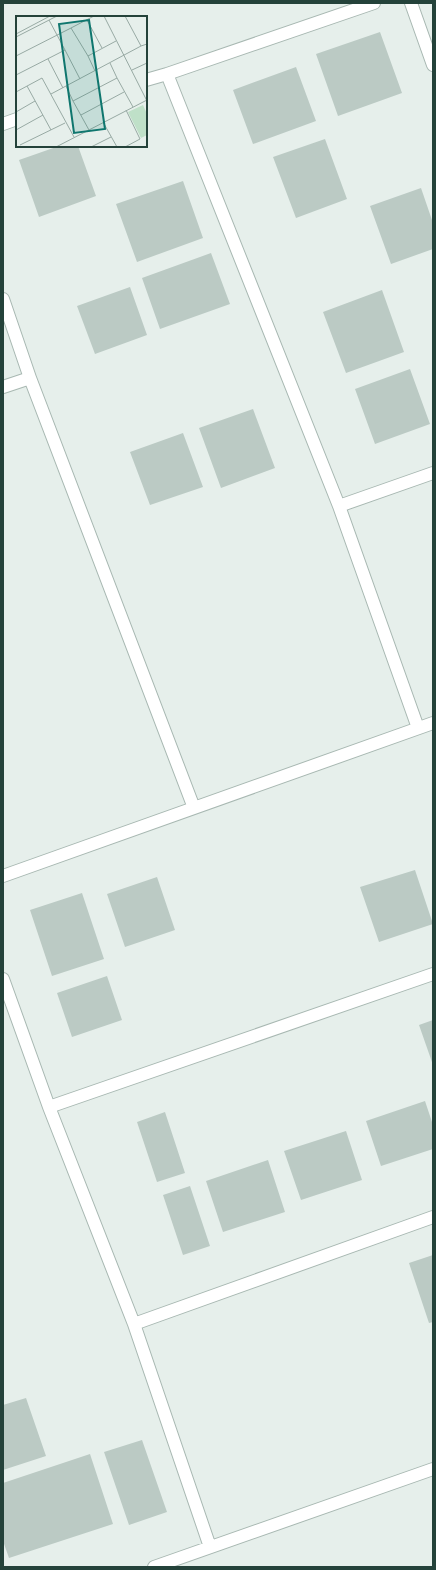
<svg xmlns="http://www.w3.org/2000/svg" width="436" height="1570" font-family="Montserrat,sans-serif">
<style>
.building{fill:#bbcac4}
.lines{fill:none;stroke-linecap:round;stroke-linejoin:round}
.minor-casing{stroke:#a8b8b2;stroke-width:14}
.minor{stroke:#fff;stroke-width:12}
.inset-road{fill:none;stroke:#98aaa4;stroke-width:1}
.view{fill:#0f766e;fill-opacity:0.15;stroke:#0f766e;stroke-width:2}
.inset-edge{fill:none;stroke:#24423a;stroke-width:2}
</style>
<rect width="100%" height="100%" fill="#e6efeb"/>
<!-- building -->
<path class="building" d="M380 32 402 93 338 116 316 54Z
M296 67 316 121 253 144 233 90Z
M325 139 347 199 296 218 273 157Z
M59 146H78L96 196 39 217 19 160Z
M183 181 203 238 137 262 116 204Z
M421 188 433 223V249L391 264 370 206Z
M211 253 230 304 160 329 142 278Z
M130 287 147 335 95 354 77 306Z
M382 290 404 352 346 373 323 312Z
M410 369 430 424 375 444 355 389Z
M253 409 275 468 221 488 199 428Z
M183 433 203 487 150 505 130 452Z
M415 870 433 924 379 942 360 887Z
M157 877 175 930 125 947 107 894Z
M82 893 104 959 52 976 30 910Z
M107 976 122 1020 72 1037 57 993Z
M433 1020V1065L419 1025Z
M425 1101 433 1125V1149L381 1166 366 1121Z
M165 1112 185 1173 157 1182 137 1122Z
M346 1131 362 1180 301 1200 284 1151Z
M268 1160 285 1212 223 1232 206 1181Z
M190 1186 210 1246 183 1255 163 1195Z
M433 1255V1322L429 1323 409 1263Z
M26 1398 46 1456 3 1470V1405Z
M142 1440 167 1512 129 1525 104 1452Z
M90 1454 113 1524 9 1558 3 1541V1483Z"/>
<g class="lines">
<!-- minor casing -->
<g class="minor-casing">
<path id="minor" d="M374 3 167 74 339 506 433 473
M411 3 433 65
M146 80 167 74
M3 124 17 119
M3 299 30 378 3 387
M30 378 194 808
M339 506 418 728
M3 876 433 723
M3 979 49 1107
M134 1324 433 1217
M210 1547 134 1324 49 1107 433 974
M154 1567 433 1469"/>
</g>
<!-- minor -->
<use href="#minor" class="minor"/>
</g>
<!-- overview -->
<g transform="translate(16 16)">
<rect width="131" height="131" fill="#e6efeb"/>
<path d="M127 89 131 98V119L125 122 112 96Z" fill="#bfe0c8"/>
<path class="inset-road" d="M78 0 55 12 72 40 100 25M88 0 131 85M109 0 125 30 131 28M71 4 86 32M0 18 34 0M0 21 41 0M49 34 64 63M0 40 55 12M72 40 79 55M32 43 47 72M94 47 101 62M116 54 131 47M0 59 49 34 33 4M11 70 35 114M50 70 57 85M0 76 26 62 58 121M35 78 125 30M0 96 19 85M65 99 108 76M87 106 101 131M0 114 27 99M73 114 57 85 101 62 117 91M4 129 49 107M40 131 131 84M75 131 95 121M109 131 124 123 110 94"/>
<path class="view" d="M73 4 89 113 58 117 43 8Z"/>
<rect width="131" height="131" class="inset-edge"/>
</g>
<!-- border -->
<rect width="436" height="1570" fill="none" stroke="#24423a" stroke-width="8"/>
</svg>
